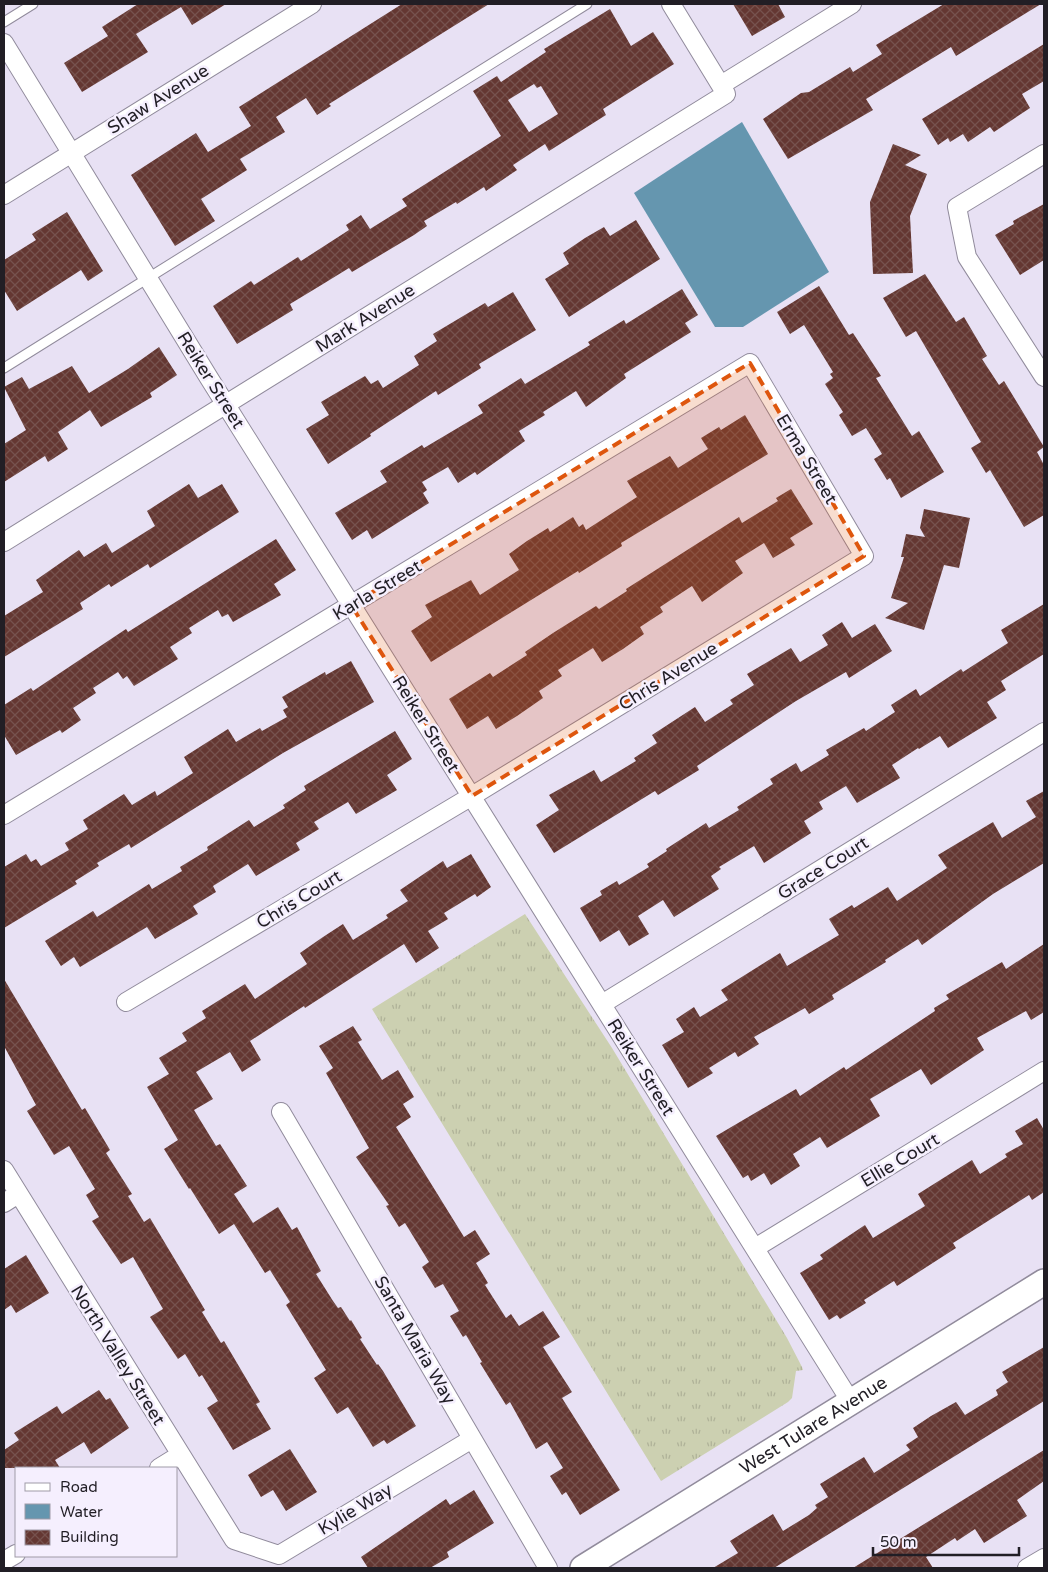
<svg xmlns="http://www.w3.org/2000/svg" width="1048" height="1572" font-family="'Varela Round',sans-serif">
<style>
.grass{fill:url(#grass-tufts)}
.water{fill:#6596af}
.building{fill:url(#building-cross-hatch);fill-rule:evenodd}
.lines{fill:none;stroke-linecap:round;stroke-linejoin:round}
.lane-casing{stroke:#918b9c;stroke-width:11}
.street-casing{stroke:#918b9c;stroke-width:20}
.secondary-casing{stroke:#918b9c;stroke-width:28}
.lane{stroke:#fff;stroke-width:9}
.street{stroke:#fff;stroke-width:18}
.secondary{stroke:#fff;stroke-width:25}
.marked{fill:#de560d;fill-opacity:0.2;stroke:#de560d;stroke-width:4;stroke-dasharray:10 6;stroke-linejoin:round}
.labels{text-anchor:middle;stroke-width:5;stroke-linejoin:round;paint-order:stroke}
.street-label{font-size:18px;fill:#211e25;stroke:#f5effe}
</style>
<defs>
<pattern id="grass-tufts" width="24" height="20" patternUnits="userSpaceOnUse" patternTransform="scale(1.25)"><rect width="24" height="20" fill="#ccd0b1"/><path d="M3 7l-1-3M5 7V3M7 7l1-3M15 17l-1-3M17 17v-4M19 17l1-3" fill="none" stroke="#afb298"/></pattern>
<pattern id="building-cross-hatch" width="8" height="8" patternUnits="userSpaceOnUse" patternTransform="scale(1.25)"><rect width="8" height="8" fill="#643732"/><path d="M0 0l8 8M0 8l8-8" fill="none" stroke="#76524e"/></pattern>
</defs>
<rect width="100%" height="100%" fill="#e8e1f4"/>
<!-- grass -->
<path class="grass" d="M525 914 612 1048 787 1338 802 1367 803 1370 796 1371 792 1398 788 1402 661 1481 372 1009Z"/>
<!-- water -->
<path class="water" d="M742 122 829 272 743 327H715L634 193Z"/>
<!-- building -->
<path class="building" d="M138 4H226L192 25 181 7 136 34 148 52 82 92 64 63 108 36 102 27Z
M402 4H489L329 104 331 106 317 115 306 98 276 117 285 132 240 159 247 170 201 199 215 221 175 246 131 175 196 133 208 152 251 126 239 107Z
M733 4H778L785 17 752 36Z
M944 4H1041L956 56 951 47 866 99 873 110 788 159 763 119 801 93 809 92 850 67 853 72 882 54 876 45Z
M610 9 631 46 653 32 674 64 603 109 606 115 549 151 545 144 513 165 517 170 486 191 484 187 457 204 456 202 424 221 427 226 414 235 352 272 349 268 323 284 290 304 293 310 237 344 213 306 251 281 254 285 298 257 301 261 349 230 346 225 361 215 370 229 407 206 402 199 501 136 473 91 497 76 501 82 546 52 544 49ZM534 84 537 88 541 86 558 114 529 132 508 100Z
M1044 44V81L1022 94 1030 108 994 132 990 127 968 142 963 134 950 142 948 138 938 145 922 119Z
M893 144 921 155 905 165 927 174 910 216 913 273 873 274 870 202Z
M1044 204V260L1020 275 995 235 1014 224 1013 221Z
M67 212 103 271 88 281 81 270 17 311 4 290V260L36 240 32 234Z
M636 220 660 259 569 317 545 279 569 264 563 253 585 238 604 227 610 236Z
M925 274 956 322 964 317 987 356 982 359 999 385 1004 381 1044 447 1037 452 1044 465V515L1024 527 990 470 986 473 971 448 981 442 916 331 906 337 883 298Z
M819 286 849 335 853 333 881 376 876 378 912 436 919 431 944 472 901 498 890 478 887 480 874 459 882 454 866 428 852 436 839 415 843 412 825 384 833 378 830 374 833 372 804 325 790 334 777 312Z
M682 289 698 315 685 323 691 332 624 374 626 378 586 407 576 391 543 412 545 415 519 431 525 441 477 475 475 472 458 483 448 467 422 482 427 490 423 493 429 503 372 539 367 530 352 540 335 513 387 482 380 471 422 445 424 448 483 413 478 405 521 378 525 384 590 345 588 342 624 320 626 324Z
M513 292 536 330 479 364 481 368 438 395 436 391 370 434 371 436 328 464 306 429 329 415 321 402 365 376 371 384 378 380 383 388 419 365 414 356 437 341 433 334 485 303 488 307Z
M159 347 177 375 150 393 152 397 101 427 90 410 58 432 68 449 48 462 45 456 4 482V444L26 430 4 387 22 377 29 389 72 366 89 393 128 369Z
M745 415 768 454 621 543 622 546 579 573 578 571 431 662 411 631 432 617 425 605 471 580 480 595 519 570 509 554 527 541 548 528 550 532 573 517 579 527 583 524 586 530 637 497 627 481 670 456 678 468 708 449 701 438 719 427 721 430Z
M189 484 198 498 222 484 239 512 150 568 148 564 111 587 109 584 80 603 83 609 4 657V616L43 592 36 580 79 550 84 557 106 543 112 553 155 526 147 511Z
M791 489 813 524 790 538 795 545 773 558 764 543 735 561 743 573 702 602 692 586 660 607 663 612 640 627 644 634 623 649 602 662 593 648 558 670 562 676 539 691 543 698 517 716 496 729 488 716 467 729 449 699 490 673 493 677 527 655 525 652 553 633 596 606 599 609 627 591 626 589 739 517 742 523 778 501 776 498Z
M924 509 970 518 959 568 944 565 924 630 885 618 908 603 891 598 904 557H901L906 534 925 537 920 528Z
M276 539 296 570 274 584 281 595 233 622 228 614 222 617 218 610 189 628 192 633 170 647 178 659 134 686 127 676 123 679 118 672 93 688 96 693 73 708 81 720 62 733 60 730 16 755 4 735V705L31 688 33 691 126 629 128 632Z
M1044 604V654L1001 681 1006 690 987 702 997 718 948 748 940 736 919 749 918 748 892 765 900 778 857 803 846 786 819 802 823 809 804 821 811 833 764 863 754 846 719 867 721 869 711 876 719 889 674 917 663 900 638 916 649 934 629 946 619 930 600 942 580 908 602 895 600 891 617 881 619 885 649 867 647 864 667 851 666 849 706 823 709 828 739 810 737 807 773 784 770 779 796 763 801 772 829 755 826 750 864 728 866 731 895 712 891 705 916 689 920 696 961 669 963 672 1008 643 1001 630Z
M842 622 852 638 875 624 892 651 849 678 846 672 796 701 697 766 699 770 658 795 655 791 554 853 536 825 559 810 549 795 594 770 601 782 636 761 634 758 657 743 652 735 695 707 705 722 733 704 730 700 754 685 747 674 791 648 800 662 828 645 822 635Z
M351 661 374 702 283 753 131 848 129 844 97 863 99 866 75 881 77 884 4 928V867L26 854 31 862 36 859 41 866 69 850 65 843 88 829 83 820 124 794 132 805 155 791 157 796 193 773 184 757 228 729 236 742 260 728 262 731 287 717 283 710 288 707 282 697 325 672 326 675Z
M395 731 412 759 387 775 397 790 356 814 348 802 314 822 319 829 296 843 300 850 256 876 248 864 213 886 216 892 193 906 198 914 155 939 147 927 80 967 74 957 61 966 45 941 93 911 97 917 149 884 152 889 182 871 180 867 208 850 207 847 249 820 254 827 285 808 283 805 306 790 304 786Z
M1044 791V863L993 894 922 945 918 939 885 960 886 962 832 995 834 999 809 1014 805 1008 754 1037 759 1044 738 1057 735 1052 709 1068 713 1073 688 1088 662 1045 684 1032 676 1019 694 1007 700 1017 728 1000 721 990 780 953 787 966 839 935 829 919 852 905 854 908 888 887 897 901 947 868 938 855 993 822 1002 838 1036 817 1026 801Z
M471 854 491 887 477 897 475 894 444 913 448 919 428 931 439 948 416 963 404 944 305 1008 304 1006 250 1041 261 1060 242 1072 230 1052 196 1072 213 1099 194 1110 216 1146 220 1144 247 1186 234 1194 253 1223 278 1207 292 1230 297 1227 321 1271 316 1274 333 1301 338 1308 341 1307 350 1321 351 1320 362 1338 360 1339 377 1365 378 1364 383 1371 416 1426 387 1444 384 1440 373 1447 348 1407 337 1414 314 1378 326 1370 286 1305 290 1302 270 1270 265 1273 234 1224 219 1234 190 1188 189 1189 164 1149 178 1140 147 1087 169 1074 159 1058 187 1041 182 1033 206 1018 202 1011 245 984 255 999 307 964 300 953 323 937 343 924 353 940 388 918 386 915 408 901 400 890 443 861 447 868Z
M1044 944V1012L1031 1020 1026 1011 977 1038 984 1050 931 1085 921 1069 870 1099 880 1116 827 1148 820 1137 793 1154 800 1166 771 1185 764 1173 751 1181 748 1175 743 1178 716 1136 796 1089 800 1096 844 1067 846 1070 935 1011 934 1008 949 999 946 995 1002 962 1006 969Z
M4 979 82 1110 85 1108 110 1150 106 1153 132 1194 128 1196 144 1222 150 1218 205 1310 202 1312 221 1343 224 1341 260 1402 256 1404 271 1429 233 1450 207 1408 218 1401 202 1375 199 1377 185 1354 178 1359 150 1317 163 1309 133 1257 121 1264 92 1221 99 1217 86 1195 95 1189 69 1146 54 1155 27 1111 36 1105 4 1046Z
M353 1026 362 1040 358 1042 382 1080 398 1070 414 1097 403 1104 411 1117 396 1127 464 1237 475 1230 490 1254 476 1263 488 1283 485 1285 506 1318 511 1314 519 1326 543 1311 560 1337 543 1347 572 1392 562 1398 620 1490 580 1515 566 1492 562 1495 550 1476 563 1468 547 1442 536 1449 510 1402 506 1405 480 1363 482 1362 466 1335 463 1337 450 1316 459 1311 443 1284 435 1288 422 1267 429 1262 405 1223 399 1227 386 1206 389 1205 356 1157 369 1148 326 1073 333 1068 319 1046Z
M1037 1118 1044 1130V1192L1032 1200 1029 1195 969 1233 953 1243 956 1248 897 1286 894 1281 864 1300 866 1303 840 1319 837 1315 829 1320 800 1273 823 1259 820 1255 865 1225 873 1238 925 1206 918 1194 972 1160 980 1174 1007 1157 1005 1154 1023 1144 1015 1131Z
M26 1255 49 1293 16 1313 11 1305 4 1310V1269Z
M1044 1347V1401L774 1568H713L738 1553 730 1541 773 1514 783 1531 809 1515 817 1508 815 1505 828 1497 820 1484 864 1457 874 1473 910 1450 906 1445 918 1437 913 1428 931 1416 956 1402 965 1415 998 1395 996 1390 1008 1382 1002 1372Z
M99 1390 106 1400 110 1398 129 1428 91 1454 84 1442 55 1460 60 1468H4V1450L19 1440 14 1433 57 1406 62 1414Z
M290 1449 317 1492 286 1511 273 1490 261 1497 248 1475Z
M1044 1450V1481L1017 1500 1027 1516 1003 1531 984 1543 975 1529 957 1541 955 1538 926 1557 933 1568H853Z
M474 1490 494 1523 447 1552 449 1557 430 1568H368L361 1557 446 1499 450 1505Z"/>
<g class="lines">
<!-- lane casing -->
<g class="lane-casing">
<path id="lane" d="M4 22 33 4
M4 368 587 4"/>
</g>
<!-- street casing -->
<g class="street-casing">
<path id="street" d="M4 43 209 378 851 1402
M721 85 852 4
M1044 154 957 207 967 257 1044 377
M4 195 312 4
M4 542 726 94 671 4
M4 815 750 363 864 556 472 796 126 1002
M602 1004 1044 732
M281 1112 548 1568
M4 1170 234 1540 279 1555 472 1439
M4 1203 18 1194
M755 1248 1044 1071
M159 1468 180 1455
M4 1561 16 1554
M1027 1568 1044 1558"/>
</g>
<!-- secondary casing -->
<g class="secondary-casing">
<g id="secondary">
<path id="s1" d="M583 1568 1044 1282"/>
</g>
</g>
<!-- lane -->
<use href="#lane" class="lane"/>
<!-- street -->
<use href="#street" class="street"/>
<!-- secondary -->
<use href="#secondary" class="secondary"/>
</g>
<!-- marked area -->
<path class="marked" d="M750 363 864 556 472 796 351 605Z"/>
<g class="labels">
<!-- street labels -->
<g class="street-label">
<text transform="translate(158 99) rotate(-32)" y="6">Shaw Avenue</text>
<text transform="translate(365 318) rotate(-32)" y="6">Mark Avenue</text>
<text transform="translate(211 380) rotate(58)" y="6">Reiker Street</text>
<text transform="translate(807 459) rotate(59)" y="6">Erma Street</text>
<text transform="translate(377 590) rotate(-31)" y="6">Karla Street</text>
<text transform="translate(668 676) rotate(-32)" y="6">Chris Avenue</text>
<text transform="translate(426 724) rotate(58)" y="6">Reiker Street</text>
<text transform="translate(823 868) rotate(-32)" y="6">Grace Court</text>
<text transform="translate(299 899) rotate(-31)" y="6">Chris Court</text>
<text transform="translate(641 1067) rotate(58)" y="6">Reiker Street</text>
<text transform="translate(900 1160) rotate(-31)" y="6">Ellie Court</text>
<text transform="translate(415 1340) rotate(60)" y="6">Santa Maria Way</text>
<text transform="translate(118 1355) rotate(58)" y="6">North Valley Street</text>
<text dy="6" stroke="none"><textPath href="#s1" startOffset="271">West Tulare Avenue</textPath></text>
<text transform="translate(355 1509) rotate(-31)" y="6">Kylie Way</text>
</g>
</g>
<!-- border -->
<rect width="1048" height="1572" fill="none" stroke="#211e25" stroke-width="10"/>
<!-- legend -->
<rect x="15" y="1467" width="162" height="90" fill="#f5effe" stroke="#a09ba7"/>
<rect x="25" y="1483" width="25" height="8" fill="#ffffff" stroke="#a09ba7"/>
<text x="60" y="1492" font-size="15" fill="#211e25">Road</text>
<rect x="25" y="1504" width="25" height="15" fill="#6596af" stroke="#a09ba7"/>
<text x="60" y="1517" font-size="15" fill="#211e25">Water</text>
<rect x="25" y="1530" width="25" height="15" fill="url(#building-cross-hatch)" stroke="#a09ba7"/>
<text x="60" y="1542" font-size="15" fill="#211e25">Building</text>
<!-- scale -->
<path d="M873 1547v8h146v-8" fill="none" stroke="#211e25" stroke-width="2.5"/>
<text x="880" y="1547" font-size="15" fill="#211e25" stroke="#f5effe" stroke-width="4" paint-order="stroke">50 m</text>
</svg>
